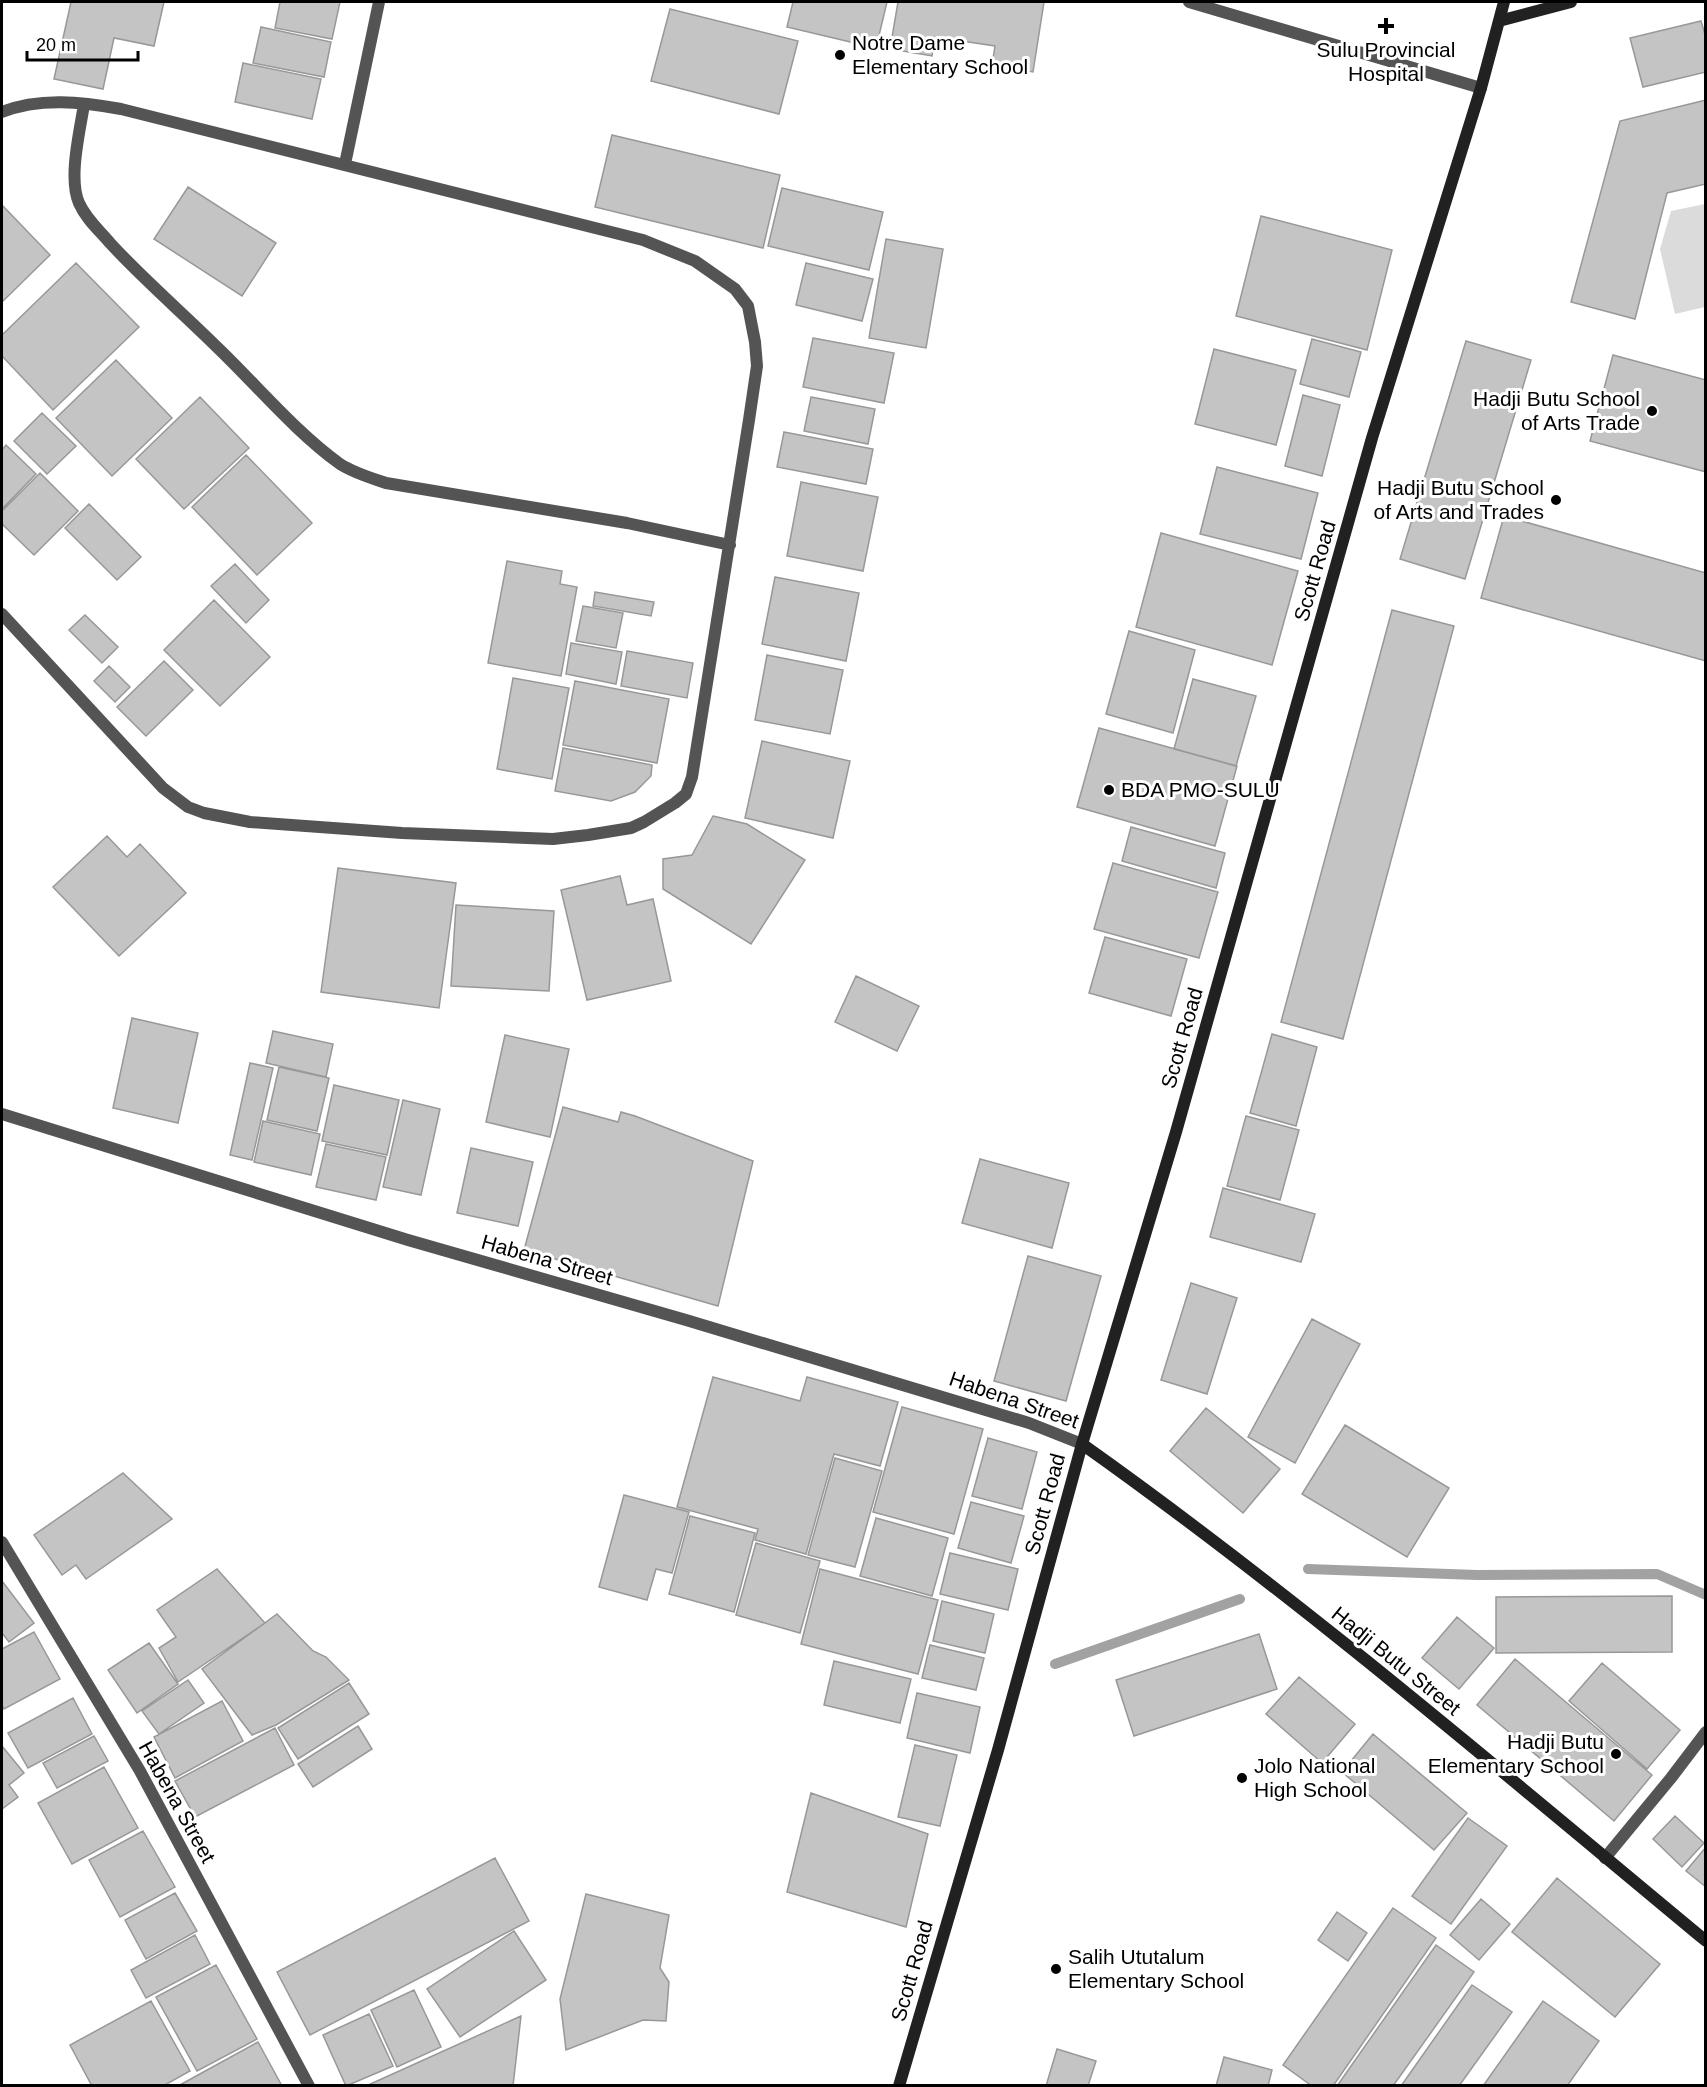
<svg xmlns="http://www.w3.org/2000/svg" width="1707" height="2087" font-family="Arial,sans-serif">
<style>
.green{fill:#dbdbdb}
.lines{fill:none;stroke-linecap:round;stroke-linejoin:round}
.stream{stroke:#a2a2a2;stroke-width:10}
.building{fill:#c4c4c4;stroke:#989898;stroke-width:1.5}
.lane{stroke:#545454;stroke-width:12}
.street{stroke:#545454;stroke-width:12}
.secondary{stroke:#212121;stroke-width:12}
.poi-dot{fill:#000;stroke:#fff;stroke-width:2}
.labels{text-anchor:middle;stroke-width:6;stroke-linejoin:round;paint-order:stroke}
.poi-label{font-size:21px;fill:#000;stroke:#fff;text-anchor:start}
.street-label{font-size:21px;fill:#000;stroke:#fff}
</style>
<rect width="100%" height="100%" fill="#fff"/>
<!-- green -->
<path class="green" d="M1705 204V307L1675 314 1660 249 1671 211Z"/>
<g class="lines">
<!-- stream -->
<path class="stream" d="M1308 1569 1477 1575 1657 1574 1706 1595
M1055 1664 1240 1599"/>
</g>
<!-- building -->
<path class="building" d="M71 2H164L154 46 114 38 103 89 54 79Z
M280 2H340L332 39 275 28Z
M793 2H887L876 48 787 27Z
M898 2H1044L1033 72 992 65 995 46 935 37 932 56 890 49Z
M670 9 798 41 779 114 651 81Z
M1701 21 1706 38V72L1643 87 1630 38Z
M261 27 331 42 324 77 253 63Z
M243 63 321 79 312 119 235 102Z
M1706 100V184L1667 193 1635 319 1571 302 1620 121Z
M612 135 780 175 763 248 595 207Z
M188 187 276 243 242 296 154 239Z
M782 188 883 212 869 270 768 246Z
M2 205 50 255 2 302Z
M1261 216 1392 250 1367 350 1236 316Z
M886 239 943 249 926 348 869 338Z
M76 263 139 327 53 410 2 356V335Z
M806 263 873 279 862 321 796 305Z
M813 338 894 353 884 403 803 387Z
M1312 339 1361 352 1349 397 1300 384Z
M1466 341 1531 360 1465 579 1400 559Z
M1214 349 1296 370 1276 445 1195 424Z
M1613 355 1706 380V472L1590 441Z
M116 360 172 418 112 476 56 418Z
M1303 395 1340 405 1322 476 1285 466Z
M200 397 249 448 184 509 136 459Z
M811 397 875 409 868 444 804 431Z
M42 413 76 446 47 474 14 441Z
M784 432 873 449 866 484 777 467Z
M6 445 36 474 2 509V450Z
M246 455 312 523 257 575 192 507Z
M1217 467 1318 493 1301 559 1200 534Z
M40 473 78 511 34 555 2 524V511Z
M801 482 878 497 863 571 787 556Z
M89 504 141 557 117 580 65 528Z
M1504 516 1706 573V661L1481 598Z
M1161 533 1298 571 1272 665 1136 627Z
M507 561 562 571 560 584 577 587 561 676 488 663Z
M235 564 269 600 246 623 211 586Z
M775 577 859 593 846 661 762 644Z
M595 592 654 602 651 616 593 606Z
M214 600 270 657 220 706 164 650Z
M583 606 623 613 616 648 576 641Z
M1392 610 1454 626 1343 1039 1281 1022Z
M85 615 118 647 102 663 69 630Z
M1129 631 1195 650 1173 733 1106 714Z
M571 643 622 652 616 684 566 674Z
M627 651 693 663 687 698 621 686Z
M767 655 843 670 830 734 755 720Z
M164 661 193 690 146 736 117 707Z
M109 666 130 687 115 702 94 681Z
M513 678 569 688 552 779 497 769Z
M1193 679 1256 696 1236 766 1174 749Z
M575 681 669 699 657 763 563 745Z
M1099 728 1237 766 1215 846 1077 807Z
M762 741 850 761 833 838 745 818Z
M563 748 652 765 651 776 635 792 611 801 555 791Z
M713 816 747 824 805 860 751 944 663 889V859L692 855Z
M1131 827 1225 853 1216 888 1122 861Z
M107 836 127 857 140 844 186 893 119 956 53 887Z
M1113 863 1218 892 1199 958 1094 929Z
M338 868 456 883 439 1008 321 992Z
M620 876 627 905 653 899 671 981 587 1000 561 890Z
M456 905 554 911 549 991 451 986Z
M1105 937 1187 959 1171 1016 1089 993Z
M856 976 919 1006 897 1051 835 1022Z
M132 1018 198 1033 178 1123 113 1108Z
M273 1031 333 1044 326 1077 266 1063Z
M1272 1034 1317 1047 1296 1126 1250 1113Z
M505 1035 569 1049 550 1137 486 1122Z
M250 1063 273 1068 252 1160 230 1155Z
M279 1067 329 1078 317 1131 267 1120Z
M334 1085 399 1100 387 1155 322 1141Z
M403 1100 440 1109 421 1195 383 1187Z
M563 1107 618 1122 621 1112 635 1116 753 1161 718 1306 524 1250Z
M1246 1116 1299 1130 1280 1200 1227 1186Z
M263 1121 320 1134 311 1175 254 1162Z
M326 1144 386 1157 376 1200 316 1187Z
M471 1148 533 1162 518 1226 457 1213Z
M980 1159 1069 1183 1052 1248 962 1223Z
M1223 1188 1315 1214 1301 1262 1210 1237Z
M1028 1256 1101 1276 1066 1401 994 1381Z
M1191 1283 1237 1298 1207 1394 1161 1380Z
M1312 1319 1360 1344 1295 1463 1248 1437Z
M713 1377 800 1401 807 1377 898 1402 880 1466 834 1454 806 1554 755 1540 758 1529 677 1507Z
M902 1407 983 1429 954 1534 873 1512Z
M1206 1408 1280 1469 1243 1513 1170 1451Z
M1345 1425 1449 1488 1407 1557 1302 1494Z
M988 1438 1037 1452 1022 1509 972 1496Z
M835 1458 882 1471 855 1567 808 1555Z
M123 1473 172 1519 86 1579 76 1565 62 1575 34 1535Z
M624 1495 689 1512 672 1573 656 1569 647 1600 599 1587Z
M971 1502 1024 1516 1011 1563 958 1548Z
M690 1516 755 1533 734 1612 669 1594Z
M876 1518 948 1538 932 1596 860 1576Z
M756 1543 820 1561 800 1633 736 1615Z
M950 1553 1018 1569 1008 1610 940 1594Z
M217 1569 265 1623 178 1682 159 1648 176 1637 157 1610Z
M820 1569 938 1600 918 1674 801 1644Z
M2 1581 34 1623 9 1642 2 1633Z
M1672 1596V1652L1496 1653V1597Z
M942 1601 994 1614 985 1653 933 1641Z
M277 1614 313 1651 326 1657 349 1680 276 1725 252 1735 202 1669Z
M1457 1617 1494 1648 1459 1689 1422 1658Z
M34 1632 60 1679 4 1709 2 1705V1649Z
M1259 1634 1277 1689 1134 1736 1116 1680Z
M149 1643 178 1684 137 1713 108 1670Z
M930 1645 984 1658 976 1690 922 1678Z
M1515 1659 1652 1775 1614 1821 1477 1705Z
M834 1661 911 1679 900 1723 824 1705Z
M1602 1663 1680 1730 1647 1769 1569 1701Z
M1299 1677 1355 1724 1322 1763 1266 1714Z
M188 1680 204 1703 159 1734 142 1711Z
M349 1683 369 1714 298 1759 278 1728Z
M917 1693 980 1707 970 1753 907 1738Z
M73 1698 92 1734 28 1768 8 1733Z
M222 1701 243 1741 175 1778 154 1737Z
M358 1726 372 1749 313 1787 298 1764Z
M275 1728 294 1765 195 1817 175 1781Z
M1373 1734 1467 1813 1434 1850 1342 1772Z
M94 1736 108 1761 57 1788 43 1763Z
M915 1745 957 1755 940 1826 898 1817Z
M2 1746 24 1773 9 1785 18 1797 2 1809Z
M104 1767 138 1828 72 1864 38 1803Z
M811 1793 928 1834 906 1927 787 1892Z
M1675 1816 1704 1843 1682 1867 1653 1839Z
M1468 1818 1507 1846 1451 1924 1412 1896Z
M143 1831 175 1887 120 1917 89 1860Z
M1706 1847V1887L1686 1871Z
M495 1858 529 1921 310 2035 277 1972Z
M1557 1878 1660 1964 1615 2017 1512 1932Z
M175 1893 197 1931 146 1959 125 1920Z
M586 1894 669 1915 660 1968 669 1982 666 2021 643 2020 566 2050 560 1999Z
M1481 1899 1510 1924 1479 1960 1450 1935Z
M1393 1908 1436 1938 1333 2086H1312L1283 2065Z
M1337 1912 1367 1933 1348 1961 1318 1940Z
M514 1931 546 1980 460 2037 427 1989Z
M195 1935 210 1964 146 1998 131 1970Z
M1436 1945 1474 1972 1393 2086H1337Z
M216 1965 257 2039 197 2071 156 1997Z
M1472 1985 1512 2012 1459 2086H1401Z
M414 1990 441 2047 397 2067 371 2010Z
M151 2001 190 2071 163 2086H92L70 2045Z
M1543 2001 1599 2041 1567 2086H1483Z
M369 2014 393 2066 346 2086 323 2035Z
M521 2016 513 2086H366Z
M258 2042 282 2086H178Z
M1057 2049 1096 2061 1088 2086H1046Z
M1224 2057 1272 2070 1268 2086H1216Z"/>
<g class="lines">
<!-- lane -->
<path class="lane" d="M1605 1858 1671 1778 1706 1732"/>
<!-- street -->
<path class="street" d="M1189 2 1481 88
M84 104C80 131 68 178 79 203 86 219 99 230 110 243 145 281 184 314 221 351 260 389 296 432 340 464 354 473 371 478 386 483L627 523 730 545
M2 112C40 97 82 102 121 109L643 240 695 261 735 289 748 306 755 342 757 366 749 420 692 777 686 794 675 803 644 822 631 828 588 835 553 839 402 833 250 822 204 813 188 807 163 788 2 614
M345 164 379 2
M2 1114 408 1240 686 1320 1029 1423 1082 1444
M2 1542 140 1771 309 2086"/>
<!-- secondary -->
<path class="secondary" d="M1499 21 1571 2
M1082 1444C1299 1598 1501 1771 1706 1941
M899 2086 998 1750 1082 1444 1176 1132 1372 438 1481 88 1504 2"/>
</g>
<!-- markers -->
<g class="poi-dot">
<path d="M1383 17h6v6h6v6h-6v6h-6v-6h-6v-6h6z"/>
<circle cx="840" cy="55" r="6"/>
<circle cx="1652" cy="411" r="6"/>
<circle cx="1556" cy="500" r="6"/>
<circle cx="1109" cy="790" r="6"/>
<circle cx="1616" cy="1754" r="6"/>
<circle cx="1242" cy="1778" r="6"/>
<circle cx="1056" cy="1969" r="6"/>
</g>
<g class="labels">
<!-- poi labels -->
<g class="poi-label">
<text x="852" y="50">Notre Dame<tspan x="852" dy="24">Elementary School</tspan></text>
<text x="1386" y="57" text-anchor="middle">Sulu Provincial<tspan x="1386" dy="24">Hospital</tspan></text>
<text x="1640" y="406" text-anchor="end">Hadji Butu School<tspan x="1640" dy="24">of Arts Trade</tspan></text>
<text x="1544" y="495" text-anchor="end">Hadji Butu School<tspan x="1544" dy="24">of Arts and Trades</tspan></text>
<text x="1121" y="797">BDA PMO-SULU</text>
<text x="1604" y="1749" text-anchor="end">Hadji Butu<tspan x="1604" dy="24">Elementary School</tspan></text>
<text x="1254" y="1773">Jolo National<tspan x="1254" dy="24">High School</tspan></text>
<text x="1068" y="1964">Salih Ututalum<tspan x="1068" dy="24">Elementary School</tspan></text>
</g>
<!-- street labels -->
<g class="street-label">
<text transform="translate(1315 571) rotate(-74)" y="7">Scott Road</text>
<text transform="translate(1182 1038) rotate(-74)" y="7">Scott Road</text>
<text transform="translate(547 1260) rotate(16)" y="7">Habena Street</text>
<text transform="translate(1014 1400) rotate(19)" y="7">Habena Street</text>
<text transform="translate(1045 1504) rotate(-75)" y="7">Scott Road</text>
<text transform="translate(1396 1661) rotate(39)" y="7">Hadji Butu Street</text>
<text transform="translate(177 1802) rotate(61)" y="7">Habena Street</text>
<text transform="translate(912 1971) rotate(-74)" y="7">Scott Road</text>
</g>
</g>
<!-- border -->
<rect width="1707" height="2087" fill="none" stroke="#000000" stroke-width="6"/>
<!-- scale -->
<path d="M27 51v9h111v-9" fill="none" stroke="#000000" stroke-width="3"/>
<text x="36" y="51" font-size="18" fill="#000000" stroke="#ffffff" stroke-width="4.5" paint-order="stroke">20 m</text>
</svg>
